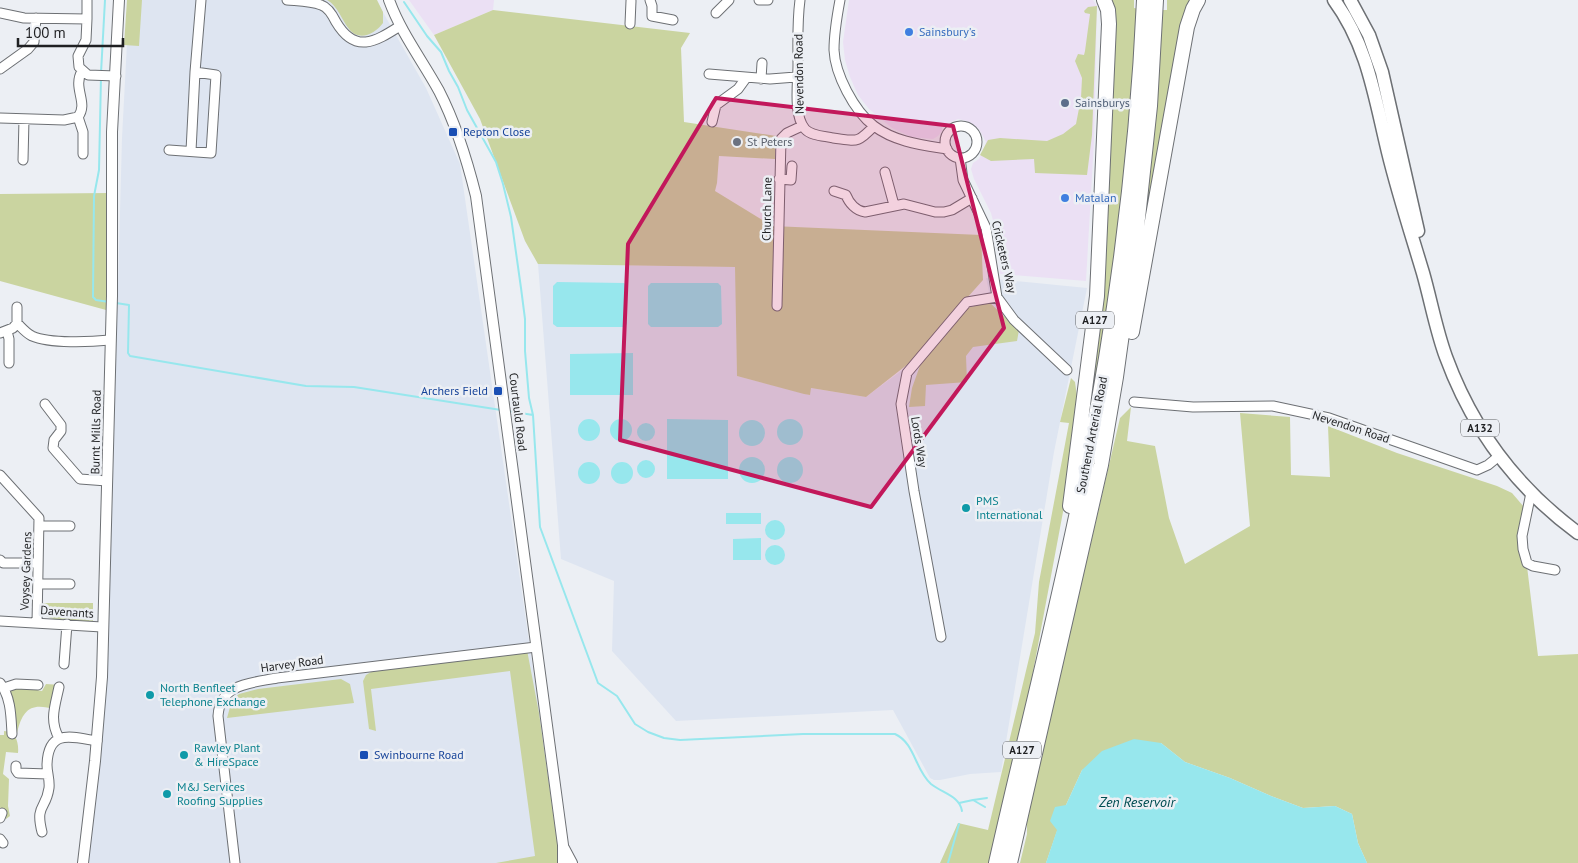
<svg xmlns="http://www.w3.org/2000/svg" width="1578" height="863" font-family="'PT Sans',sans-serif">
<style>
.commercial{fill:#ebe0f4}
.built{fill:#dee5f1}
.green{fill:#cad4a0}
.water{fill:#97e7ed}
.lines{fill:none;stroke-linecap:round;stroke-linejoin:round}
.stream{stroke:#97e7ed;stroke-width:2}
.minor-casing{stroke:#6d7074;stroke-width:11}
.tertiary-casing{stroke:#6d7074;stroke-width:12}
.primary-casing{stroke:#6d7074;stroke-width:15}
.trunk-casing{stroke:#6d7074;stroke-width:16}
.minor{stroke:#fff;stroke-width:9}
.tertiary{stroke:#fff;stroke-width:10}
.primary{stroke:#fff;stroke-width:12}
.trunk{stroke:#fff;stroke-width:14}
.marked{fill:#c2185b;fill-opacity:0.2;stroke:#c2185b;stroke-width:4;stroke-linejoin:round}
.shop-dot{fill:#3f7fe0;stroke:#eceff4;stroke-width:2}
.service-dot{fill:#5c6f8a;stroke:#eceff4;stroke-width:2}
.transit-dot{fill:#1a4fb4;stroke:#eceff4;stroke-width:2}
.worship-dot{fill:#6b7280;stroke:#eceff4;stroke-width:2}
.culture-dot{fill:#0f9aa8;stroke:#eceff4;stroke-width:2}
.labels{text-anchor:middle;stroke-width:5;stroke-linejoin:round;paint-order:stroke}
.shield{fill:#eceff4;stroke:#5c5e61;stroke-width:1}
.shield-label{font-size:11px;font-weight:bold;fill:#1f2022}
.shop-label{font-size:12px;fill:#366cbe;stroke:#eceff4;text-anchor:start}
.street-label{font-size:12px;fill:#1f2022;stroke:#eceff4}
.service-label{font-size:12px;fill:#4e5e75;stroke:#eceff4;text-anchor:start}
.transit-label{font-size:12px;fill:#164399;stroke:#eceff4;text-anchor:start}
.worship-label{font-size:12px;fill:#5b616d;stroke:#eceff4;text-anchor:start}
.culture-label{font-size:12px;fill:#0d838f;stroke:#eceff4;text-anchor:start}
.water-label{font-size:14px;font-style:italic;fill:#004d52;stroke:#eceff4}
</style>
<rect width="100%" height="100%" fill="#eceff4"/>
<!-- commercial -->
<path class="commercial" d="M409 0H494L493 10 434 35Z
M849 0H1093L1097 6 1094 141 1086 281 1000 274 999 243 991 213 974 179 971 169 973 163 979 159 983 151 986 142 979 129 967 121 958 119 942 126V131L938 136 933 139 911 137 892 128 869 109 858 95 850 77 845 60 843 42Z"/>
<!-- built -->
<path class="built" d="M133 0H376L426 88 460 164 561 863H88L108 661 122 138 128 24Z
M538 264 736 267 737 376 810 395V388L866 397 905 368 960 300 989 292 986 278 1087 288 1054 452 1001 772 970 774 940 780H934L930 778 893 710 676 721 612 651 614 581 561 559Z"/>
<!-- green -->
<path class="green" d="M127 0H142L139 46 124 45Z
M327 0H377L383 12V23C375 34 359 42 349 29 341 19 338 6 327 0Z
M1108 0H1134V8L1140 9 1120 231 1081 474Z
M1167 0H1192L1140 270 1137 261 1160 10H1167Z
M1097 6 1092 135 1087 175 1035 173 1034 159 991 161 980 155 988 140 1000 138 1047 141 1063 134 1076 124 1081 98 1082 78 1075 61 1078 54 1084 55 1085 51 1090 14 1085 13 1084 11 1088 7Z
M493 10 690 33 681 48 684 122 776 136 775 159 719 156 717 183 715 191 772 226 981 235 983 280 908 364 866 397 811 388 810 395 804 394 737 376 735 267 538 264 525 241 480 119 434 35Z
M108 193 106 310 0 281V194Z
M989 302 1019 330 1017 341 973 347 966 356 967 382 926 385 925 406 909 407 912 388 922 360 967 308Z
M1071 378 1075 382 1078 403 1063 512 1032 677 989 863H940L958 823 988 830 1035 633 1039 582 1069 423 1060 422Z
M1131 407 1127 441 1155 446 1169 518 1185 564 1250 526 1240 413 1290 417 1291 475 1330 477 1328 426 1397 453 1497 486 1512 493 1524 507V542L1538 656 1578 654V863H1367L1358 843 1352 814 1335 806 1303 808 1271 796 1230 778 1185 762 1161 743 1082 770 1066 805 1046 863H1020L1027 834V817L1120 418Z
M41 603H93V624C82 622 52 622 45 615 42 612 41 607 41 603Z
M527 650 539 713 560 863H496L535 856 510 671 371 689 376 731 369 729 363 681 366 675 371 672Z
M341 679 350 684 354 703 227 718 232 700 239 694 258 689Z
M46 684 61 685 56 710C31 702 23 709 17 733L7 690 21 687 42 691Z
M4 731C16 731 19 743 18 753L6 752 3 774 9 779 8 806 10 816 6 819 0 807V735H4Z"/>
<!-- water -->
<path class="water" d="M557 282 624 283 627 286V324L624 327H557L553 324V286Z
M651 283H718L721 286 722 324 718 327H651L648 324V286Z
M633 353V395H570V354Z
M610 430a11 11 0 1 1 22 0a11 11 0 1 1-22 0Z
M578 430a11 11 0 1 1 22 0a11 11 0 1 1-22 0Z
M777 432a13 13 0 1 1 26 0a13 13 0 1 1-26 0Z
M667 419 728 420V479H667Z
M739 433a13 13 0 1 1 26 0a13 13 0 1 1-26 0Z
M637 432a9 9 0 1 1 18 0a9 9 0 1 1-18 0Z
M777 470a13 13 0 1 1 26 0a13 13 0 1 1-26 0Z
M739 470a13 13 0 1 1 26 0a13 13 0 1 1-26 0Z
M637 469a9 9 0 1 1 18 0a9 9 0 1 1-18 0Z
M611 473a11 11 0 1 1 22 0a11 11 0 1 1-22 0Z
M578 473a11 11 0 1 1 22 0a11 11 0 1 1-22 0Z
M726 513H761V524H726Z
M765 530a10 10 0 1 1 20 0a10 10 0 1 1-20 0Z
M761 538V560H733V539Z
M765 555a10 10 0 1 1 20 0a10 10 0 1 1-20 0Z
M1134 739 1161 743 1185 762 1230 778 1271 796 1303 808 1335 806 1352 814 1358 843 1367 863H1046L1057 830 1050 821 1055 807 1066 805 1082 770 1102 751Z"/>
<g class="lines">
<!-- stream -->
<path class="stream" d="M404 2 427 36 441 52 449 71 458 87 467 110 496 162 503 184 511 217 521 288 525 319V351L529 398 533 415 508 411
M101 73 105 0
M101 77 99 170 94 196 93 297 96 300 109 302
M116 303 129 305 128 353 130 356 306 386 354 387 501 410
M533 415 540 527 598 683 617 696 635 724 648 732 664 738 680 740 803 734H895C915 743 915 770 931 784 942 793 960 796 962 811
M973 800 987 798
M959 803 973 800 985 807
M948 863 959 824"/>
<!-- minor casing -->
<g class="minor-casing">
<path id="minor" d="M287 0C297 1 311 1 321 5 328 7 333 16 336 22 355 54 375 42 400 26
M650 0 652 6V16L673 20
M759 0H768
M800 0C797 22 798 43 798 65 798 83 793 115 805 129 811 136 825 136 833 138 857 141 857 144 874 126
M840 0C837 16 834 33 834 50 835 74 854 111 874 126 895 142 922 145 947 149
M0 13 24 18 87 19 86 40 78 56 79 67 88 75 116 76
M716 13 729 0
M87 19V0
M630 24 631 1
M0 69 28 49 34 42 36 18
M709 74 770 79 796 77
M761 79 762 63
M78 117 83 132V154
M0 118 64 120 78 117C89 103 72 88 82 71
M712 122 716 105 738 89 746 78
M945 142a16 16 0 1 1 32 0a16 16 0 1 1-32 0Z
M169 150 211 153 216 75 195 72 201 0
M191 151 195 72
M960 158 963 180 986 228 997 297 1014 320 1067 370
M23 160 24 119
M885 172 894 205
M779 179 791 180 792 166
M834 191 846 195C849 203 856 211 865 212L904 204 935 212H944L952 210 972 198
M777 306 781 139 787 133 802 126
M17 323V307
M7 331 9 339V363
M0 333 13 328 17 323C22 328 26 333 32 336 50 344 91 342 110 340
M1134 402 1193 407 1273 406 1329 418 1477 470 1488 465 1499 456
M45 404 61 425V431L54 440 53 448 80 479 107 481
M0 475 39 518 37 623
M1531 493 1522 536 1523 549 1527 563 1533 566 1555 570
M40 526H70
M0 560 3 563H38
M38 584H70
M0 621 102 627
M941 637 914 491 901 404 907 373 967 302 997 297
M64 664 67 624
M0 683C11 697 11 716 12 734
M59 687C55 706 49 720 59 738
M4 688 16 684 38 685
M16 766V770L18 773 48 774
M0 818 2 813
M42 832C35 804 46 810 49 788 50 780 47 773 47 765 48 728 72 737 97 741
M0 839 3 843
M235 863 218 716C220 683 252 683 277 678L536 647"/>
</g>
<!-- tertiary casing -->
<g class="tertiary-casing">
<path id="tertiary" d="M389 0C401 33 422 60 439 91 456 124 467 160 476 196L563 845V863
M564 848 572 863
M83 863 95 761 102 677 112 296V132L119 0"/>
</g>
<!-- primary casing -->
<g class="primary-casing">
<path id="primary" d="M1334 0C1368 46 1375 99 1388 152 1398 193 1411 233 1423 273 1431 301 1436 330 1446 357 1472 428 1517 488 1578 533
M1350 0 1369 35 1382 72 1418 231"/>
</g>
<!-- trunk casing -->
<g class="trunk-casing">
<path id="trunk" d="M1132 332 1187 27 1193 9 1198 0
M1070 506 1097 296 1109 24 1108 10 1104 0
M996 863C1026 730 1061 597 1087 463 1117 311 1137 155 1144 0
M1010 863 1101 465 1116 377 1138 218 1150 106 1156 0"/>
</g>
<!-- minor -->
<use href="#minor" class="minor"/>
<!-- tertiary -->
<use href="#tertiary" class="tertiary"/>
<!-- primary -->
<use href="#primary" class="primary"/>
<!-- trunk -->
<use href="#trunk" class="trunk"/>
</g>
<!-- marked area -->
<path class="marked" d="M716 98 953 126 1004 328 871 507 620 440 628 244Z"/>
<!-- markers -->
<g class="shop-dot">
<circle cx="909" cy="32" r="5"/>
<circle cx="1065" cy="198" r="5"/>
</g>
<circle class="service-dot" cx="1065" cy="103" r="5"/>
<g class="transit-dot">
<rect x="448" y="127" width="10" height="10" rx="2.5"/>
<rect x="493" y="386" width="10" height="10" rx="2.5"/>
<rect x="359" y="750" width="10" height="10" rx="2.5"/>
</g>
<circle class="worship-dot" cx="737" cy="142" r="5"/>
<g class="culture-dot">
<circle cx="966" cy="508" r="5"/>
<circle cx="150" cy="695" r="5"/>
<circle cx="184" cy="755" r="5"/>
<circle cx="167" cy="794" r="5"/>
</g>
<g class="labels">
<!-- shield labels -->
<g class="shield">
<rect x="1076" y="311.5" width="38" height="17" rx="4"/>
<rect x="1461" y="419.5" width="38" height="17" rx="4"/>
<rect x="1003" y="741.5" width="38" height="17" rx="4"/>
</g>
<g class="shield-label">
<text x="1095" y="324">A127</text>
<text x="1480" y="432">A132</text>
<text x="1022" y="754">A127</text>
</g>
<!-- shop labels -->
<g class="shop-label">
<text x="919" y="36">Sainsbury's</text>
<text x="1075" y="202">Matalan</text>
</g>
<!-- street labels -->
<g class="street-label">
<text transform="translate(799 74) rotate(-91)" y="4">Nevendon Road</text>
<text transform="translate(767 209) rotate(-89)" y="4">Church Lane</text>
<text transform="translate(1004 257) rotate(77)" y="4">Cricketers Way</text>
<text transform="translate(518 412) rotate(83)" y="4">Courtauld Road</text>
<text transform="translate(1351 427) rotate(18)" y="4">Nevendon Road</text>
<text transform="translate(96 432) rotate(-89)" y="4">Burnt Mills Road</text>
<text transform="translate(1092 435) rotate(-79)" y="4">Southend Arterial Road</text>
<text transform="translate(919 442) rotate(81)" y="4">Lords Way</text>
<text transform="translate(26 571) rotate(-88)" y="4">Voysey Gardens</text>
<text transform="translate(67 612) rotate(4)" y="4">Davenants</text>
<text transform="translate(292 664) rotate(-8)" y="4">Harvey Road</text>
</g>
<!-- service labels -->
<g class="service-label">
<text x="1075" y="107">Sainsburys</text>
</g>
<!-- transit labels -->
<g class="transit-label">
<text x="463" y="136">Repton Close</text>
<text x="488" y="395" text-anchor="end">Archers Field</text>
<text x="374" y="759">Swinbourne Road</text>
</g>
<!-- worship labels -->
<g class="worship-label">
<text x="747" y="146">St Peters</text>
</g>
<!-- culture labels -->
<g class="culture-label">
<text x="976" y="505">PMS<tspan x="976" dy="14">International</tspan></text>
<text x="160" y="692">North Benfleet<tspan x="160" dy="14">Telephone Exchange</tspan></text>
<text x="194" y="752">Rawley Plant<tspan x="194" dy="14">&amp; HireSpace</tspan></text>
<text x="177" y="791">M&amp;J Services<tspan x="177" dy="14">Roofing Supplies</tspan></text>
</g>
<!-- water labels -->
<g class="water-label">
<text x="1137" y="807">Zen Reservoir</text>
</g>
</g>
<!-- scale -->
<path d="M18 38v8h105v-8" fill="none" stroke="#1f2022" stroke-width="2.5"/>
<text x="25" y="38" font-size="15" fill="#1f2022" stroke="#eceff4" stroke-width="4" paint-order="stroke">100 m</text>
</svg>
